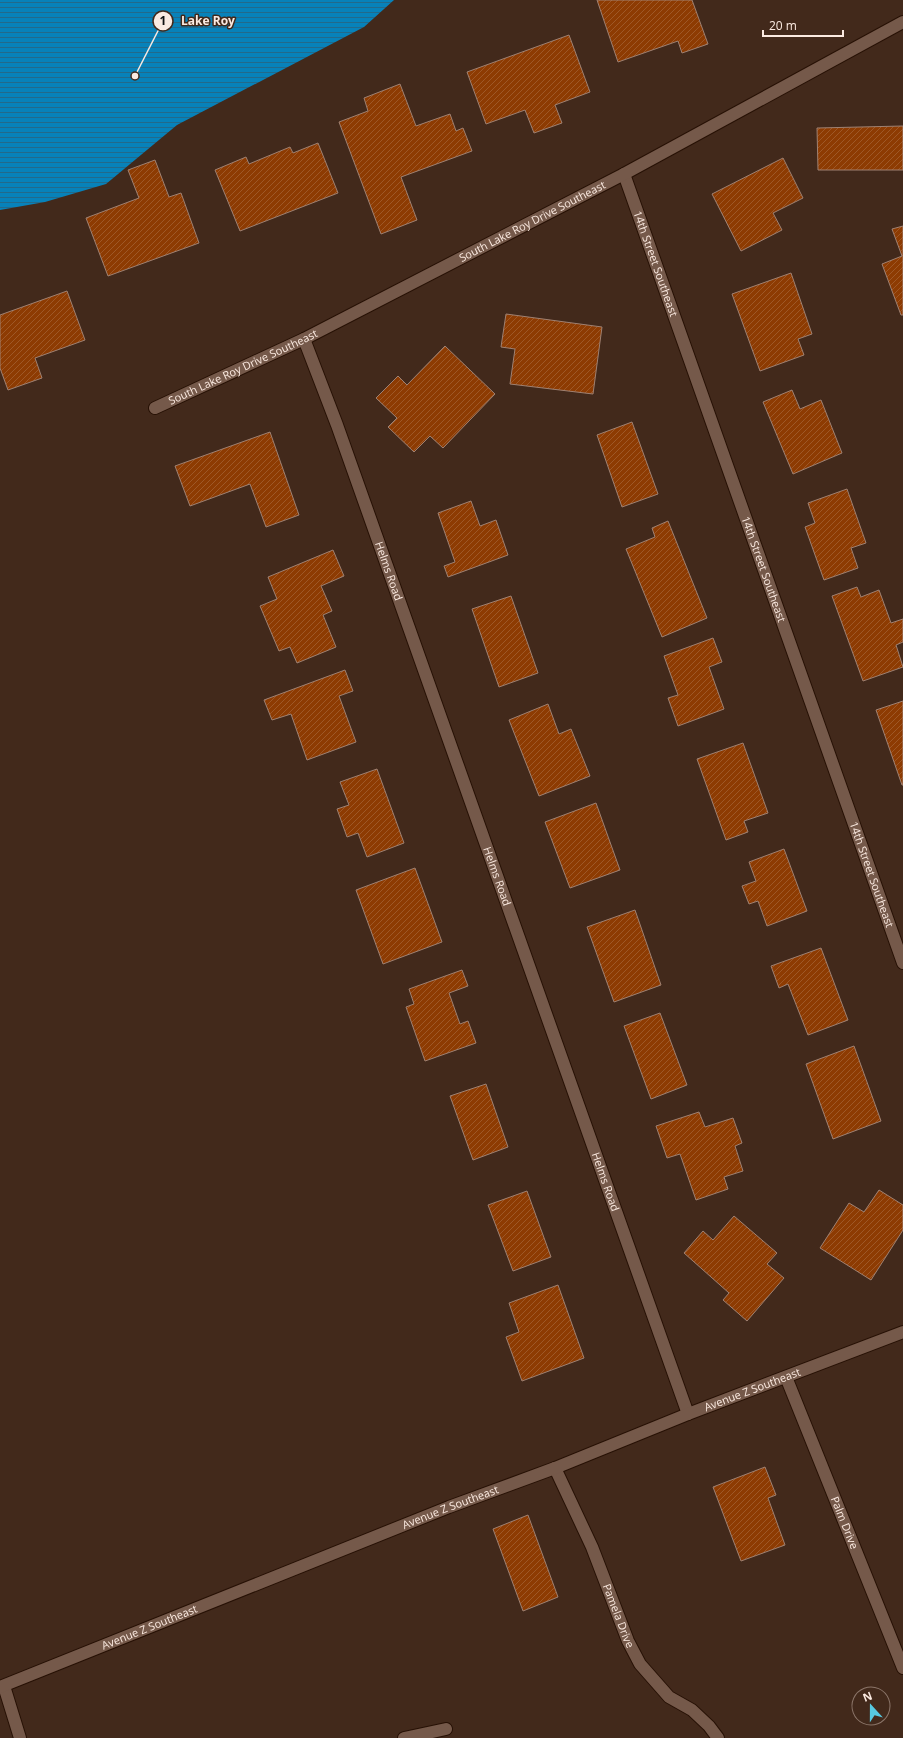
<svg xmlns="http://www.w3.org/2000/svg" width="903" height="1738" font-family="'Open Sans',sans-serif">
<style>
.water{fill:url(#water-rules)}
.building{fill:url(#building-hatch);stroke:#9f8172}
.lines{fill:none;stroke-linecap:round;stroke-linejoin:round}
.minor-casing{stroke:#271105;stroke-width:14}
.minor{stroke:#75594a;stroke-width:12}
.labels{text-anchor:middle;stroke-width:3;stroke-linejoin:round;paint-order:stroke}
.street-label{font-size:11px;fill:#fbeae1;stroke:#42291b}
.leader{fill:none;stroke:#fbeae1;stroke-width:1.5}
.callout-dot{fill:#fbeae1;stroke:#42291b;stroke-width:1.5}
.mark-label{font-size:12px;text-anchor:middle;font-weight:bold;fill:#111}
.callout-label{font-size:12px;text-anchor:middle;font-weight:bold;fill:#fbeae1;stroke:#42291b;stroke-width:3;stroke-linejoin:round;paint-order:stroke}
</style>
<defs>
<pattern id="water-rules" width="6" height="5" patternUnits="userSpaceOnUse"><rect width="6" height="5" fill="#0782ba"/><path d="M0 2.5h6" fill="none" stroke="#226a8b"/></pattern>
<pattern id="building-hatch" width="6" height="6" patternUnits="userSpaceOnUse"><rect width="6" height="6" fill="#8d3b02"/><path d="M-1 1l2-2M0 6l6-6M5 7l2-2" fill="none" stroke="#9e5827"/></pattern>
</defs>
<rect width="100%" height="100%" fill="#42291b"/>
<!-- water -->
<path class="water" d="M0 0H394L364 27 177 125 106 184 45 202 0 210Z"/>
<!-- building -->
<path class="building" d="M597 0H692L708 44 682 53 678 41 618 62Z
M569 35 590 92 555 105 562 123 534 133 525 110 486 124 467 72Z
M400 84 416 126 450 114 456 131 463 128 472 151 401 177 417 220 381 234 339 122 368 111 364 98Z
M903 126V170H818L817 128Z
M318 143 338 193 240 231 215 170 246 157 249 164 290 147 293 153Z
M783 158 803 198 773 213 782 230 741 251 712 194Z
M155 160 169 197 181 193 199 243 108 276 86 218 139 198 128 170Z
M903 226V315H901L882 264 902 256 892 229Z
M791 273 812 334 798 339 804 355 760 371 732 294Z
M67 291 85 340 35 358 42 378 8 390 0 368V315Z
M506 314 602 327 593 394 510 384 515 349 501 347Z
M445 346 495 394 443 448 430 436 414 452 388 427 397 418 376 398 398 376 407 385Z
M792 390 800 409 821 400 842 453 793 474 763 402Z
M632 422 658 494 622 507 597 435Z
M270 432 299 515 266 527 250 484 190 506 175 466Z
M847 489 866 543 851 548 858 568 824 580 805 527 815 523 808 503Z
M471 501 480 526 496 520 508 555 448 577 444 566 455 562 438 513Z
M668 521 707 618 662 637 626 549 655 537 652 528Z
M333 550 344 576 321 586 332 611 323 615 336 647 297 663 290 647 279 651 260 606 277 599 268 577Z
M857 587 861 597 879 590 891 623 903 619V642L896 645 903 667 863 681 832 596Z
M511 596 538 673 499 687 472 609Z
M713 638 722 662 709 667 724 709 678 726 668 698 678 695 664 656Z
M345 670 353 691 339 696 356 742 307 760 291 714 272 720 264 700Z
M903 701V785H902L876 710Z
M548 704 559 734 571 729 590 776 539 796 509 720Z
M743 743 768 813 744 821 748 832 726 840 697 759Z
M377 769 404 843 367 857 358 833 347 837 337 809 349 805 340 782Z
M596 803 620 870 570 888 545 822Z
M784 849 807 911 767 926 758 901 749 904 742 886 756 881 749 862Z
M415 868 442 942 383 964 356 890Z
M635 910 661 985 614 1002 587 927Z
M821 948 848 1020 808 1035 788 984 779 988 771 966Z
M462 970 468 986 449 993 460 1024 468 1021 476 1043 425 1061 406 1007 414 1004 409 989Z
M660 1013 687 1085 651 1099 624 1026Z
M854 1046 881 1121 833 1139 806 1064Z
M486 1084 508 1147 473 1160 450 1096Z
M699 1112 705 1127 733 1118 742 1143 735 1146 743 1171 724 1177 728 1189 696 1200 680 1154 667 1158 656 1126Z
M879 1190 903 1205V1230L871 1280 820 1248 849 1203 864 1212Z
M527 1191 551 1257 513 1271 488 1205Z
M734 1216 777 1253 767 1264 784 1278 747 1321 723 1300 729 1293 684 1253 703 1231 713 1240Z
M558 1285 584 1358 522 1381 506 1337 519 1332 509 1303Z
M765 1467 776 1495 768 1498 785 1545 741 1561 713 1487Z
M528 1515 558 1597 523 1611 493 1529Z"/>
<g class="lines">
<!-- minor casing -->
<g class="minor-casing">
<g id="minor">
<path id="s1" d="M624 174 903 963"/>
<path id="s2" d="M304 339 337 425 688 1414"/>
<path id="s3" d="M155 408 304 339 624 174 903 22"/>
<path id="s4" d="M786 1377 903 1668"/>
<path id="s5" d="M555 1468 592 1547 628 1641 640 1664 669 1697 692 1710 709 1726 718 1738"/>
<path d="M4 1686 20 1738"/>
<path id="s6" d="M0 1687 449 1507 555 1468 688 1414 903 1332"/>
<path d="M404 1738 446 1729"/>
</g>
</g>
<!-- minor -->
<use href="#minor" class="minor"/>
</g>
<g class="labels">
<!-- street labels -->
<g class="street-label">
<text dy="4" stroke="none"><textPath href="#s3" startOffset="421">South Lake Roy Drive Southeast</textPath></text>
<text dy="4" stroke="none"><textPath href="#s1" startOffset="95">14th Street Southeast</textPath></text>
<text dy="4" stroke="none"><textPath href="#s3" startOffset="97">South Lake Roy Drive Southeast</textPath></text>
<text dy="4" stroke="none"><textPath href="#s1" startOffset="419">14th Street Southeast</textPath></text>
<text dy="4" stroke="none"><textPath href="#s2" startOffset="247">Helms Road</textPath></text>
<text dy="4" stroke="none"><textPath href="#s1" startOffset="743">14th Street Southeast</textPath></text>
<text dy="4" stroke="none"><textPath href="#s2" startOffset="571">Helms Road</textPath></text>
<text dy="4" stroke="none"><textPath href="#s2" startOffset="895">Helms Road</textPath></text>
<text dy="4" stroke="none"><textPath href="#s6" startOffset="809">Avenue Z Southeast</textPath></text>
<text dy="4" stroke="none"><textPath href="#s6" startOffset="485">Avenue Z Southeast</textPath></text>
<text dy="4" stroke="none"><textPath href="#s4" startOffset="157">Palm Drive</textPath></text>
<text dy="4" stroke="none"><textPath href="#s5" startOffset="161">Pamela Drive</textPath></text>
<text dy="4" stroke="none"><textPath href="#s6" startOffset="161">Avenue Z Southeast</textPath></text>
</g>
</g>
<!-- callouts -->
<path class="leader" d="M135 76L163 21"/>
<g class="callout-dot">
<circle cx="135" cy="76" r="4"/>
<circle cx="163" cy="21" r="10"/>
</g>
<g class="mark-label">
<text x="163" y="25">1</text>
</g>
<g class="callout-label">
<text x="208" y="25">Lake Roy</text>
</g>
<!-- north arrow -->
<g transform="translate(871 1706) rotate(339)"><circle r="19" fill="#42291b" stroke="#8c766a"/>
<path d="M0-3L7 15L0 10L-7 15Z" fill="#57c9e1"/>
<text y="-6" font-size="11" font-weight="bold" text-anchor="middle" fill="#fbeae1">N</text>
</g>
<!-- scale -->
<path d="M763 30v6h80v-6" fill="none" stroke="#fbeae1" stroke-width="2"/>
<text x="769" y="30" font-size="12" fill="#fbeae1" stroke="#42291b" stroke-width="3" paint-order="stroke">20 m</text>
</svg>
